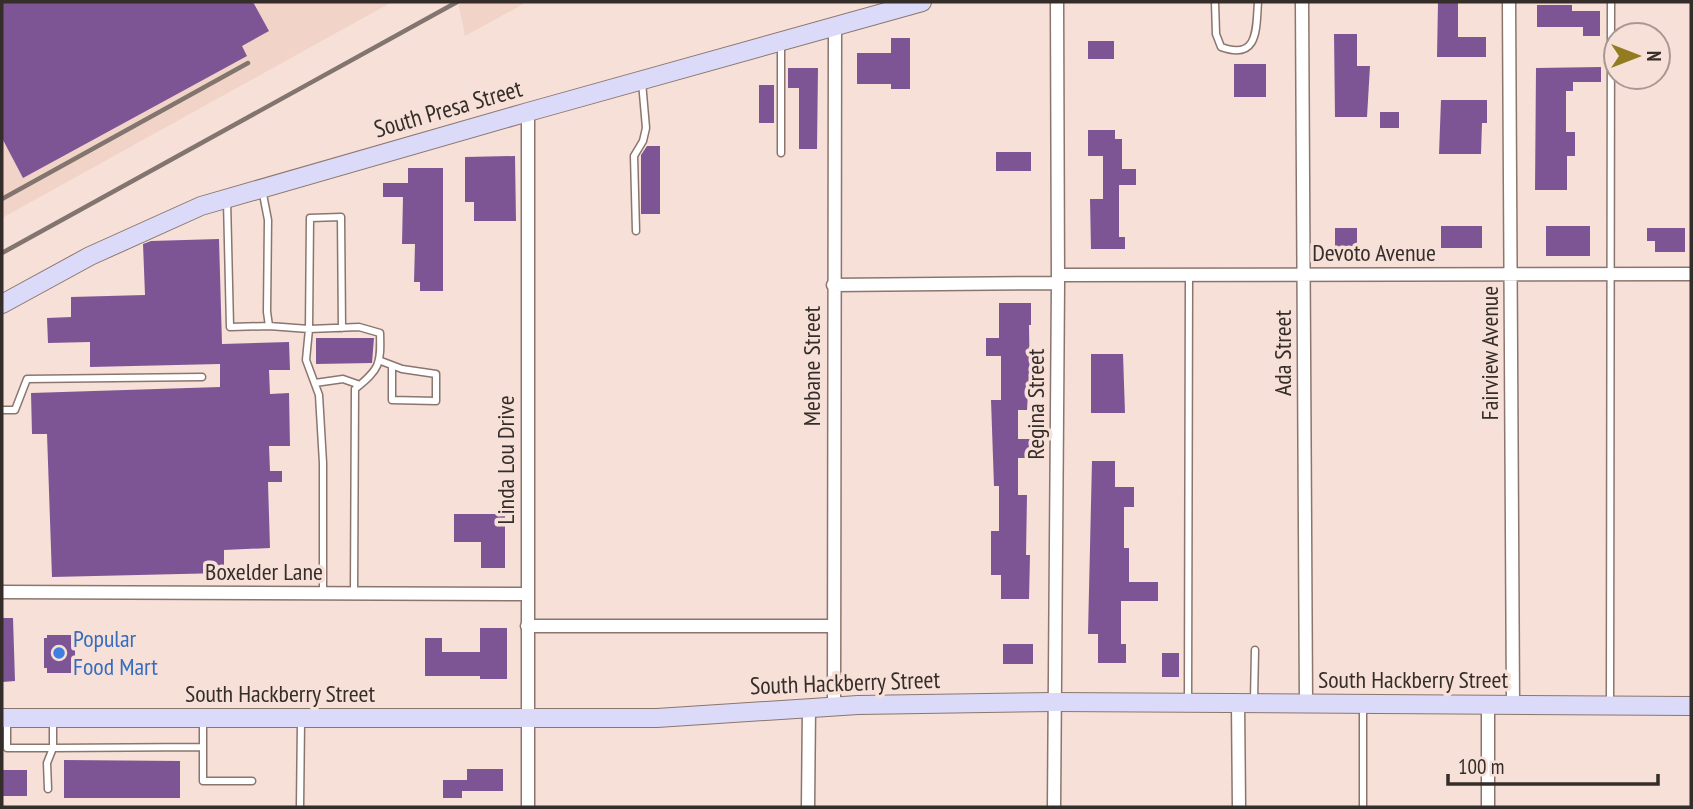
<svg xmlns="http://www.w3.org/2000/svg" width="1693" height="809" font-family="'PT Sans Narrow',sans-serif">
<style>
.built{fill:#f1d4c7}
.building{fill:#7d5595}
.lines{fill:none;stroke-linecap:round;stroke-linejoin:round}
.lane-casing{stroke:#8a766e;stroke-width:9}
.street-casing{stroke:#8a766e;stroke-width:15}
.secondary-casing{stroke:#8a766e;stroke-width:20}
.lane{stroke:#fff;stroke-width:6}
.street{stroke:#fff;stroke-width:12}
.secondary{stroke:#dbdaf8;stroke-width:18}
.rail{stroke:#82746e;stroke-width:4.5}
.shop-dot{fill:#3f7fe0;stroke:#f7e0d7;stroke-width:2.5}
.labels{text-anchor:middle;stroke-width:7;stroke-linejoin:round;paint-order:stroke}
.street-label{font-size:24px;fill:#352d29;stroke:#f7e0d7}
.shop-label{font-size:24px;fill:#366cbe;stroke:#f7e0d7;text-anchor:start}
</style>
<rect width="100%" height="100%" fill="#f7e0d7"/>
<!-- built -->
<path class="built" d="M2 2H392L2 218Z
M458 2H527L465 36Z"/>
<!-- building -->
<path class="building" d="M2 2H253L269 31 242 46 247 56 23 178 2 138Z
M1438 2H1458V37H1486V57H1437Z
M1537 5H1572V11H1600V36H1583V27H1537Z
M1334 34H1357V66H1370L1367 117H1335Z
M891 38H910V89H891V84H857V53H891Z
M1088 41H1114V59H1088Z
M1234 64H1266V97H1234Z
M1601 67V82H1573V91H1566V132H1575V156H1567V190H1535L1536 68Z
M788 68H818L817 149H799V88H788Z
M759 85H774V123H759Z
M1441 100H1487V123H1482L1481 154H1439Z
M1380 112H1399V128H1380Z
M1088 130H1115V139H1122V169H1136V185H1119V237H1125V249H1091L1090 199H1103V156H1088Z
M647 146H660V214H641V155Z
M996 152H1031V171H996Z
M515 156 516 221H474V202H465V157Z
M408 168H443V291H420V282H414L415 244H402L403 197H383V183H408Z
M1441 226H1482V248H1441Z
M1546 226H1590V256H1546Z
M1335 228H1357V253H1335Z
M1647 228H1685V252H1655V241H1647Z
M219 239 222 344 289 342 290 370H269L270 394 289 393 290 446H269L270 471H282V482H268L270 548 224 550V573L52 577 47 434H32L31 393 220 387V364L90 367V342L48 343 47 318 71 317V297L145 295 143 244 151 241Z
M999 303H1031V325H1029L1030 392H1028L1027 410H1018V439H1031V458H1018V495H1027L1026 555H1030L1029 599H1001V575H991V531H999V486H994L991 400H1001V356H986V338H999Z
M316 338H374L372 363 316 364Z
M1091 354H1123L1125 413H1091Z
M1092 461H1115V487H1134V507H1124V548H1129V582H1158V601H1121V644H1126V663H1098V634H1088Z
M454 514H505V568H481V542H454Z
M2 618H13L15 681 2 682Z
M480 628H507V679H480V676H425V638H442V652H480Z
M47 635H75V673H47V668H44V638H47Z
M1003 644H1033V664H1003Z
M1162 653H1179V677H1162Z
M64 760 180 761V798H64Z
M467 769H503V791H462V798H443V780H467Z
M2 770H27V796H2Z"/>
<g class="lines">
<!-- lane casing -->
<g class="lane-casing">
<path id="lane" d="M1215 2 1216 34 1221 47C1259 61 1256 28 1258 2
M781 43V153
M262 189 268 220 267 312 269 326 309 329 359 327 380 333C381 364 380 369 355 389L354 594
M227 200 230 327 269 326
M636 231 634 156 643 141 646 128 642 82
M381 361 402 369 436 374V401L392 400V367
M315 383 343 379 360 385
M2 410H15L27 379 202 377
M323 593V463L319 395 306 360 309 329 310 218 341 217 342 328
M1188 700 1189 275
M1254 701 1255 650
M1610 703 1611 2
M1363 706V807
M7 720V748H53V721
M203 747V781H252
M48 789 47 763 53 748 203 747V720
M300 807 301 721"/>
</g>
<!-- street casing -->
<g class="street-casing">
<path id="street" d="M1302 2 1306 704
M1509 2 1513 705
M528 112V807
M1058 275 1691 274
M833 285 1058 283
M2 592 527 594
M527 626H834
M1238 703 1239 807
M1488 705V807
M834 706 835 25
M808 807 809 707
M1054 807 1058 283 1057 2"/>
</g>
<!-- secondary casing -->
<g class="secondary-casing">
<path id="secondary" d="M2 304 90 256 201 206 528 112 922 2
M2 718H657L858 705 1054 702 1691 706"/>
</g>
<!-- lane -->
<use href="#lane" class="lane"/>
<!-- street -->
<use href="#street" class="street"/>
<!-- secondary -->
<use href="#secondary" class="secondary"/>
<!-- rail -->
<path class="rail" d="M2 199 248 63
M2 253 457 2"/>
</g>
<!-- markers -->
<circle class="shop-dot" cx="59" cy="653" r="7"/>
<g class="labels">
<!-- street labels -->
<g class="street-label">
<text transform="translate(448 109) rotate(-16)" y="8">South Presa Street</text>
<text x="1374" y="261">Devoto Avenue</text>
<text transform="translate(1283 353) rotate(-90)" y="8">Ada Street</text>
<text transform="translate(1490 353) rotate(-90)" y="8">Fairview Avenue</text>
<text transform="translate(812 366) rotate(-90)" y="8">Mebane Street</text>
<text transform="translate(1036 404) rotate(-90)" y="8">Regina Street</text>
<text transform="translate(506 460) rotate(-90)" y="8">Linda Lou Drive</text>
<text x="264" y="580">Boxelder Lane</text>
<text x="1413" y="688">South Hackberry Street</text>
<text transform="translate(845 683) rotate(-2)" y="8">South Hackberry Street</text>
<text x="280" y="702">South Hackberry Street</text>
</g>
<!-- shop labels -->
<g class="shop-label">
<text x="73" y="647">Popular<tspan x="73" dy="28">Food Mart</tspan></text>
</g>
</g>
<!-- border -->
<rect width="1693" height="809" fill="none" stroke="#352d29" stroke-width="7"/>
<!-- north arrow -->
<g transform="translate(1637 56) rotate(90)"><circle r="33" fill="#f7e0d7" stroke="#a99891" stroke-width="2"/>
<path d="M0-5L12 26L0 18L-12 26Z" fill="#927b21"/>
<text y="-10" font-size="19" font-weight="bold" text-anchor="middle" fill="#352d29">N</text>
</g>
<!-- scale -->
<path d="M1448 774v10h210v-10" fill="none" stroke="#352d29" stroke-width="3.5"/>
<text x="1458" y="774" font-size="21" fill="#352d29" stroke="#f7e0d7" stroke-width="5" paint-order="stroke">100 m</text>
</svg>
